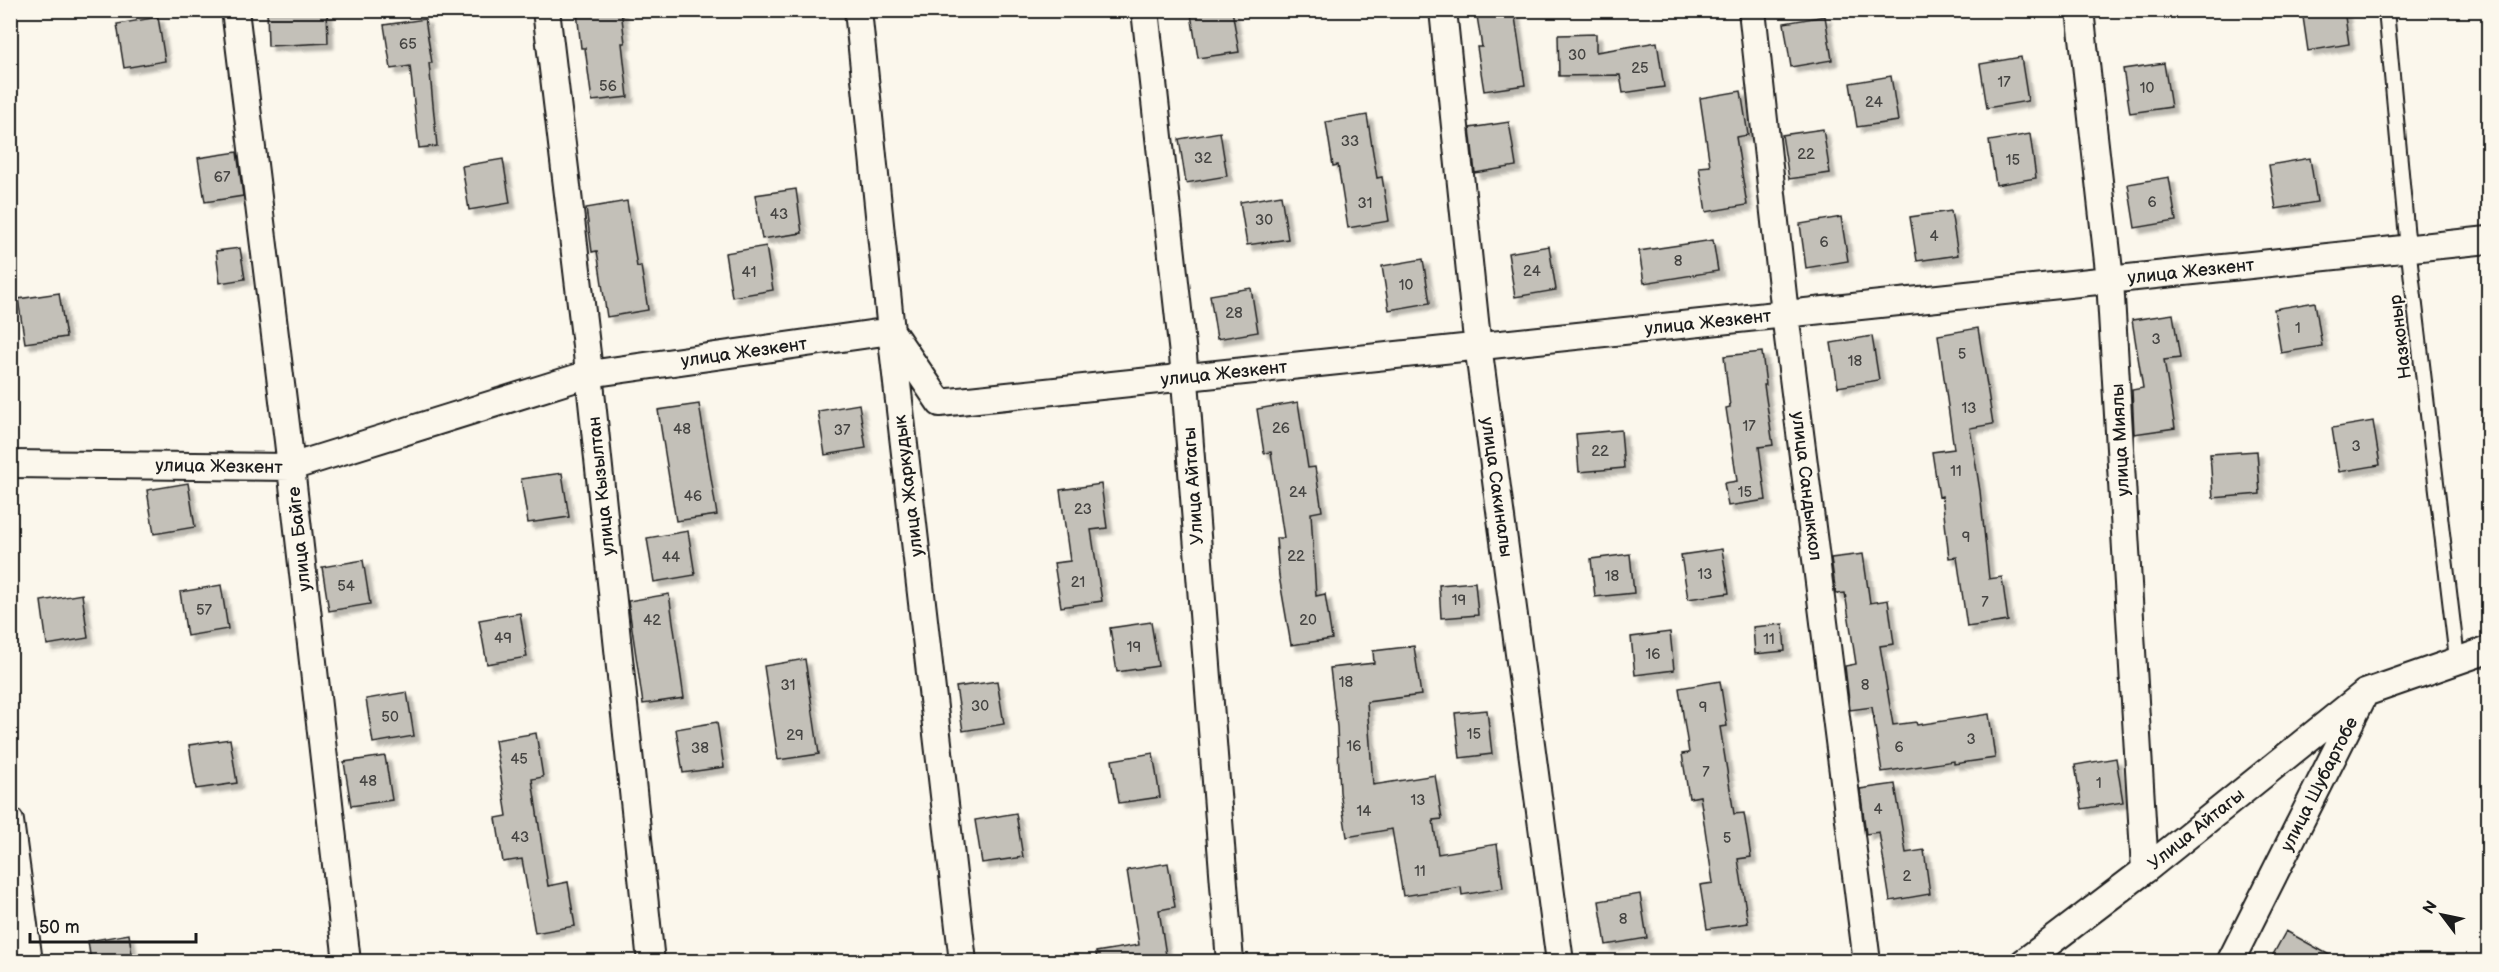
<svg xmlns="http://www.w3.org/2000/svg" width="2499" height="972" font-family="'Balsamiq Sans',sans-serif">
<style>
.building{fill:#c3c0b8;stroke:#1c1c1c;stroke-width:1.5;filter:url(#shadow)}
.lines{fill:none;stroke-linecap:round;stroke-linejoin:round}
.service-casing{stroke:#1c1c1c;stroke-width:18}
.minor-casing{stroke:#1c1c1c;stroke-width:30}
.service{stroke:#fbf7ec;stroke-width:14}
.minor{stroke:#fbf7ec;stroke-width:26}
.labels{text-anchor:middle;stroke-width:4.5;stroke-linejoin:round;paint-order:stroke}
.number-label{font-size:15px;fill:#464543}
.street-label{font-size:18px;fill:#1c1c1c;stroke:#fbf7ec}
</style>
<defs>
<filter id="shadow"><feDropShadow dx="5.5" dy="5.5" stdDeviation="1.5" flood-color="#0004"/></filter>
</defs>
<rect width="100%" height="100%" fill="#fbf7ec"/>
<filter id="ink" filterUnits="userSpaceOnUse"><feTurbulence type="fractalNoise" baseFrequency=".0167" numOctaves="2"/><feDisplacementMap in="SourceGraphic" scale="12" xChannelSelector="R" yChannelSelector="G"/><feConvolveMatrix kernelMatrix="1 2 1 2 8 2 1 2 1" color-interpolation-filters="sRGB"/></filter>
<g filter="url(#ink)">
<!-- building -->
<path class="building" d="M267 10H327L328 43 268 46Z
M589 10H621L625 43H622L628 97 592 101 585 48H581L577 12Z
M1212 10H1232L1239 52 1198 58 1191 14Z
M1476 10H1514L1525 85 1484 91 1477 47H1482Z
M2302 10H2344L2349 44 2308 51Z
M1825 16 1832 60 1791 67 1784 23Z
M158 17 165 61 124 68 117 24Z
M425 19 432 63H429L437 146 419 148 410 66 391 69 384 25Z
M1596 34V52L1657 42 1664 87 1623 93 1620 75 1559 76 1558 35Z
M2021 57 2028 101 1987 108 1980 64Z
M2164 63 2171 107 2130 113 2123 69Z
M1891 76 1898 121 1857 127 1850 83Z
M1741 91 1748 135 1736 137 1747 205 1706 212 1699 167 1710 166 1700 98Z
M1367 115 1377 178 1382 177 1389 221 1348 228 1338 165 1333 166 1326 122Z
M1509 122 1516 166 1475 173 1470 128Z
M1823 129 1830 173 1789 179 1782 135Z
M1220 132 1227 176 1186 183 1179 139Z
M2030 134 2036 178 1996 185 1989 141Z
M237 152 243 196 205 202 198 158Z
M2310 158 2317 202 2276 209 2269 165Z
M503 159 510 203 469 210 462 166Z
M2169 177 2176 221 2135 228 2128 184Z
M796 189 802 233 762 239 755 195Z
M1281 195 1288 239 1247 245 1240 202Z
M627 201 637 267 641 266 648 310 607 317 597 251 592 252 586 208Z
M1951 211 1958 255 1917 261 1910 217Z
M1841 217 1848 261 1806 268 1800 224Z
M1713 240 1718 271 1644 283 1639 251Z
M766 246 773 290 732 297 725 253Z
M1549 246 1556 290 1515 297 1508 253Z
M240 248 245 279 220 283 216 251Z
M1423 259 1430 303 1389 310 1382 266Z
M1251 288 1258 332 1217 339 1210 295Z
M59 293 66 337 25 343 18 299Z
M2315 302 2322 346 2281 353 2274 309Z
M2173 314 2180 358 2164 360 2175 428 2134 434 2132 390 2143 388 2132 320Z
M1978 328 1993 424 1970 428 1980 491 1989 579 2002 577 2008 621 1967 627 1957 557 1949 558 1942 496 1939 497 1932 452 1954 449 1938 335Z
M1872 336 1879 380 1838 387 1831 343Z
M1762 352 1766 385H1764L1773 445 1759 447 1766 500 1728 506 1724 483 1737 481 1726 408 1730 407 1724 356Z
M1298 402 1308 468 1315 467 1322 511 1311 513 1316 596 1325 594 1332 639 1291 645 1279 576 1276 538H1284L1271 452 1264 453 1257 409Z
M699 404 717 515 676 521 658 410Z
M859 404 866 448 825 455 818 411Z
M2373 421 2380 465 2339 472 2332 428Z
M1621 430 1624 468 1579 472 1576 434Z
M2257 451 2260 494 2213 498 2210 454Z
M562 473 569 517 528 523 521 479Z
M188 483 195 527 154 534 147 490Z
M1101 484 1107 528 1091 530 1102 601 1061 607 1054 563 1070 561 1060 490Z
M688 531 695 575 654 582 647 538Z
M1722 549 1729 593 1688 599 1681 555Z
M1630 554 1634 593 1595 597 1591 559Z
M1863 554 1870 603 1888 600 1894 644 1880 646 1893 725 1916 722 1917 725 1989 714 1995 758 1954 764V761L1882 772 1872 707 1850 710 1845 666 1856 664 1845 593 1836 594 1831 558Z
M363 560 370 604 329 611 322 567Z
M1475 582 1478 615 1441 618 1439 585Z
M221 585 228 629 187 636 180 592Z
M82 594 88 638 47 645 41 601Z
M669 594 684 698 643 704 628 601Z
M520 613 527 657 487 664 479 620Z
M1151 622 1158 666 1117 672 1110 628Z
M1783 624 1785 651 1755 654 1753 627Z
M1670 632 1674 670 1635 675 1631 637Z
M1414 646 1421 695 1367 702 1373 785 1435 775 1442 819 1433 820 1438 854 1497 844 1503 888 1462 895 1461 887 1403 896 1392 829 1347 837 1340 792 1337 727 1330 668 1374 663 1373 651Z
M805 659 819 754 778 760 764 666Z
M997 681 1004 724 963 731 956 687Z
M1720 681 1727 726 1720 727 1734 814 1744 813 1751 857 1738 859 1748 923 1707 929 1700 885 1713 883 1700 796 1689 798 1682 754 1689 753 1679 688Z
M407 692 414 736 373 743 366 699Z
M1487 710 1492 754 1460 758 1455 713Z
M717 722 724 767 683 773 676 729Z
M536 733 543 777 532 779 548 886 568 882 575 926 535 933 522 859 503 862 496 818 507 816 495 740Z
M230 739 237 783 196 789 189 745Z
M1153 753 1160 797 1119 803 1112 760Z
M385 756 392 800 351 806 344 762Z
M2116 758 2123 802 2082 809 2075 765Z
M1895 784 1906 853 1924 850 1930 894 1890 901 1879 832 1866 834 1860 789Z
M1016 813 1023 857 982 863 975 820Z
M1168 863 1175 907 1159 910 1167 962H1097L1096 952 1139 945 1127 870Z
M1640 894 1647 938 1606 945 1599 901Z
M2286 931 2342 962H2269Z
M129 934 133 962H91L88 941Z"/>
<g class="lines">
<!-- service casing -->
<g class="service-casing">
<path id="service" d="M2386 10 2407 238 2457 659"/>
</g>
<!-- minor casing -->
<g class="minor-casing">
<path id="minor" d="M235 10 288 441 347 962
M546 10 587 354 651 962
M858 10 891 331 963 962
M1145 10 1183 355 1230 962
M1443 10 1476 330 1560 962
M1752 10 1785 314 1867 962
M2080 10 2110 280 2145 870
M10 464 291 467 589 374 891 331 940 403 2488 240
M10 821 29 962
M2024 962 2145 870 2365 693
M2230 962 2365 693 2488 650"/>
</g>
<!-- service -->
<use href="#service" class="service"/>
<!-- minor -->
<use href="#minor" class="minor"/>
</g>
</g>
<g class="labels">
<!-- number labels -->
<g class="number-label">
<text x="408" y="49">65</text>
<text x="1577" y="60">30</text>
<text x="1640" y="73">25</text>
<text x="2004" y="87">17</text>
<text x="608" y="91">56</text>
<text x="2147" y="93">10</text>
<text x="1874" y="107">24</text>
<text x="1350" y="146">33</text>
<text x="1806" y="159">22</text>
<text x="1203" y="163">32</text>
<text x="2013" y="165">15</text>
<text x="222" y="182">67</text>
<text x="2152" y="207">6</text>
<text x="1365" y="208">31</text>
<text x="779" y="219">43</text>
<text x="1264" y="225">30</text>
<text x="1934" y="241">4</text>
<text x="1824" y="247">6</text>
<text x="1678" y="266">8</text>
<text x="1532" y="276">24</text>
<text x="749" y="277">41</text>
<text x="1406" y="290">10</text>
<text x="1234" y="318">28</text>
<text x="2298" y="333">1</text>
<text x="2156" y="344">3</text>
<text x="1962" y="359">5</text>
<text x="1855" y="366">18</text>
<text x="1969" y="413">13</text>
<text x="1749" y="431">17</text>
<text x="1281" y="433">26</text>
<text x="682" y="434">48</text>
<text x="842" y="435">37</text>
<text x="2356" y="451">3</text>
<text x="1600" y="456">22</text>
<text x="1956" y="476">11</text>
<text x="1298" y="497">24</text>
<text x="1745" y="497">15</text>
<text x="693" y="501">46</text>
<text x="1083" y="514">23</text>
<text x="1966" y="542">9</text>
<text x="1296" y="561">22</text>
<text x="671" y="562">44</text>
<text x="1705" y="579">13</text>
<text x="1612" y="581">18</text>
<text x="1078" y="587">21</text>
<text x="346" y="591">54</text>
<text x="1459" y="605">19</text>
<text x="1985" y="607">7</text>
<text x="204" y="615">57</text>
<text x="652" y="625">42</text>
<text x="1308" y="625">20</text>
<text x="503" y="643">49</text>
<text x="1769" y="644">11</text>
<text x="1134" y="652">19</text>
<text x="1653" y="659">16</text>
<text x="1346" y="687">18</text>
<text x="788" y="690">31</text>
<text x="1865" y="690">8</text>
<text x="980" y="711">30</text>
<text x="1703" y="712">9</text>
<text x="390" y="722">50</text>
<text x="1474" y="739">15</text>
<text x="795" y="740">29</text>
<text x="1971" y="744">3</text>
<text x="1354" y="751">16</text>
<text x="1899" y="752">6</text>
<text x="700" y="753">38</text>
<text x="519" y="764">45</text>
<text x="1706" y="777">7</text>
<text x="368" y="786">48</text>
<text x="2099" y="788">1</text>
<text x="1418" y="805">13</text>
<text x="1878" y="814">4</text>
<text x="1364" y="816">14</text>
<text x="520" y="842">43</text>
<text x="1727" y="843">5</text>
<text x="1420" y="876">11</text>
<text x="1907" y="881">2</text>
<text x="1623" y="924">8</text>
</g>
<!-- street labels -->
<g class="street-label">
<text transform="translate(2191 271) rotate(-6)" y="6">улица Жезкент</text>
<text transform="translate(1708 322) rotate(-6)" y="6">улица Жезкент</text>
<text transform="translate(2400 337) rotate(-97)" y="6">Назконыр</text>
<text transform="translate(744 352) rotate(-8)" y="6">улица Жезкент</text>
<text transform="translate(1224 373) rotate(-6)" y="6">улица Жезкент</text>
<text transform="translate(2120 440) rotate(-93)" y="6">улица Миялы</text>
<text transform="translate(219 466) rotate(1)" y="6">улица Жезкент</text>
<text transform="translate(601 486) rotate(-96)" y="6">улица Кызылтан</text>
<text transform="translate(908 486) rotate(-97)" y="6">улица Жаркудык</text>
<text transform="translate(1193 486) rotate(-94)" y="6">Улица Айтагы</text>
<text transform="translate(1807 486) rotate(83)" y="6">улица Сандыккол</text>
<text transform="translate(1497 487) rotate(82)" y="6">улица Сакиналы</text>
<text transform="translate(299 539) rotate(-96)" y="6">улица Байге</text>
<text transform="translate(2319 784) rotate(-63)" y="6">улица Шубартобе</text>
<text transform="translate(2196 829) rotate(-39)" y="6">Улица Айтагы</text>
</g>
</g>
<!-- margin -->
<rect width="2499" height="972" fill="none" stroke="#fbf7ec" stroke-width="36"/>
<rect x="18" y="18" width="2463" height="936" fill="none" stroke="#1c1c1c" stroke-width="2" filter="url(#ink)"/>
<!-- north arrow -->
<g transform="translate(2442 915) rotate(302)" stroke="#fbf7ec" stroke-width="4.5" paint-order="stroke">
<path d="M0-4.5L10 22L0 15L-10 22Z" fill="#1c1c1c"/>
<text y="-9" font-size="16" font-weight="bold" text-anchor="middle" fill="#1c1c1c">N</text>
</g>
<!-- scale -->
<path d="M30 933v9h166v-9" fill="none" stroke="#1c1c1c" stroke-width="3"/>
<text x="39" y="933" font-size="18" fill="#1c1c1c" stroke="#fbf7ec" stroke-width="4.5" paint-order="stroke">50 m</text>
</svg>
